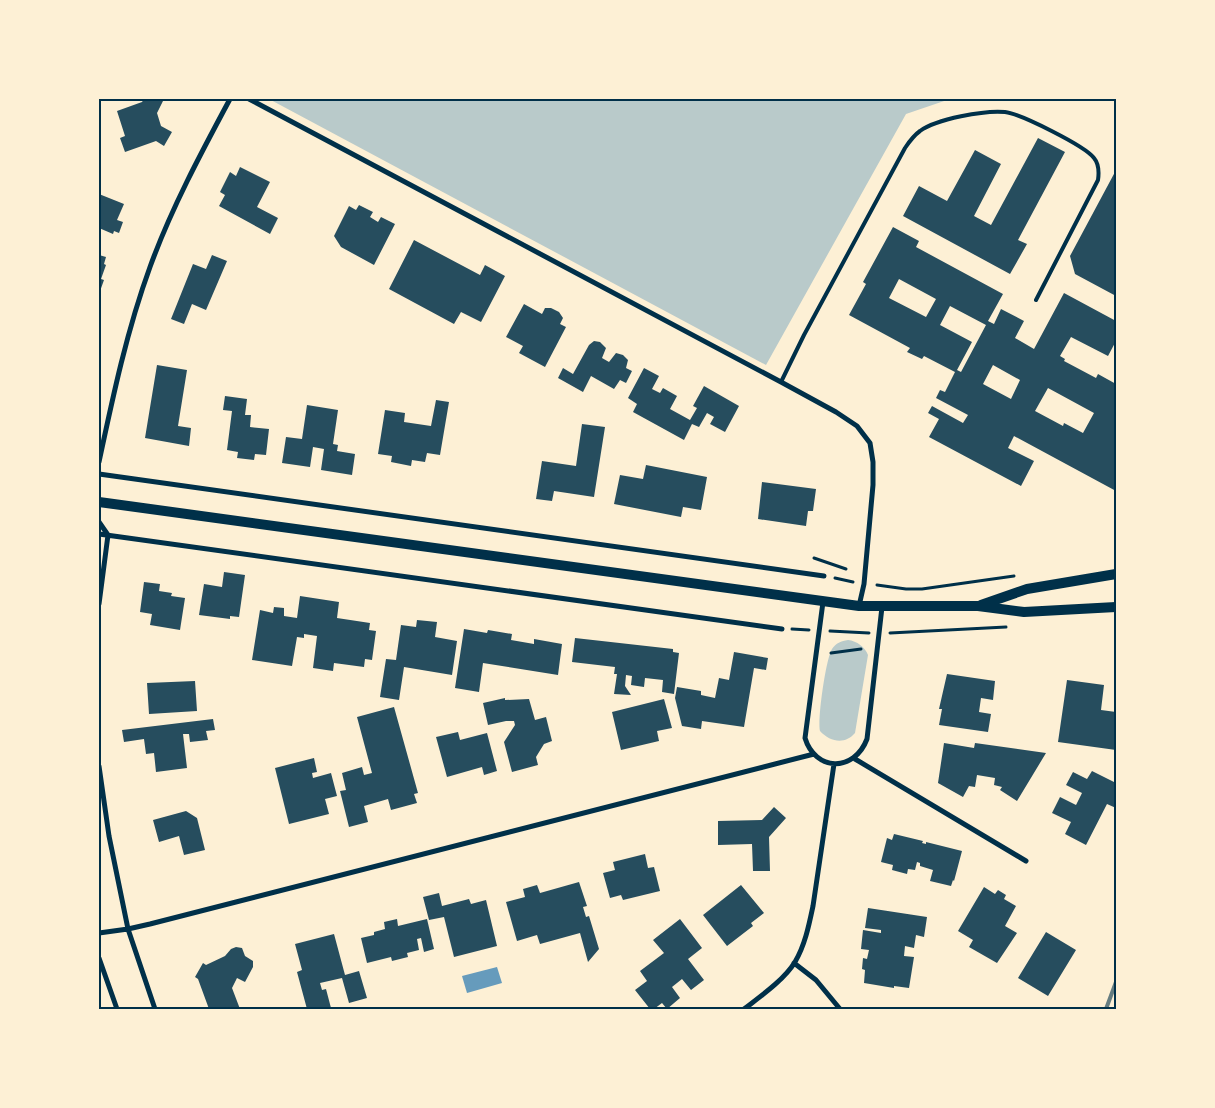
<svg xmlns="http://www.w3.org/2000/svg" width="1215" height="1108" font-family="Lato,sans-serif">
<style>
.green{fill:#b9caca}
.water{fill:#669bbc}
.building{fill:#264d5e;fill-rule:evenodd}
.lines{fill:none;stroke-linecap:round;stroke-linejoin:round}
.path{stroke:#003049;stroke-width:3}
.service{stroke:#003049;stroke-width:4}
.minor{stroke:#003049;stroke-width:5}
.secondary{stroke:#003049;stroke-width:10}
.rail{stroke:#657d81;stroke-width:4}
.neatline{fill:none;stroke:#003049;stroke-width:2}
</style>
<rect width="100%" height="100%" fill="#fdf0d5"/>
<!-- green -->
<path class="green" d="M269 99H950L906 114 766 365Z
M848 640C857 641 865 647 868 655L855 733C845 745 830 742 820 731 817 721 826 658 832 649 836 643 841 641 848 640Z"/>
<!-- water -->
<path class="water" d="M497 967 502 983 467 993 462 976Z"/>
<!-- building -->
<path class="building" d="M144 99H158L163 101 157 113 161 126 172 132 164 146 156 141 125 152 120 138 125 136 117 111 142 102Z
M1038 138 1065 152 1018 240 1027 244 1010 274 903 216 919 186 947 201 975 150 1001 164 974 216 991 225Z
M240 167 270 182 257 207 278 218 270 234 219 206 225 195 220 192 230 172 236 176Z
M1115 172 1116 173V296L1075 274 1070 256Z
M99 194 124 204 117 220 123 222 119 233 114 231 113 234 99 228Z
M359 205 373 212 370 217 378 222 381 217 395 224 374 265 341 247 334 236 349 206 356 210Z
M893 227 919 241 916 247 1003 294 988 321 994 324 1001 309 1024 321 1015 338 1034 349 1064 293 1116 321V341L1108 356 1071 337 1060 356 1065 359 1064 361 1096 378 1098 374 1116 384V491L1014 436 1008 448 1034 461 1021 486 929 437 939 419 928 413 932 406 963 423 968 415 936 398 940 390 945 392 955 372 924 356 922 359 907 352 910 348 849 315 866 284 863 282ZM899 279 936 299 926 317 889 298ZM950 306 986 325 961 372 957 370 972 342 940 325ZM993 365 1020 380 1011 399 983 384ZM1048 388 1094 413 1083 433 1064 423 1063 426 1035 411Z
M414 240 480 275 485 265 505 276 481 322 461 312 454 324 389 289Z
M99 255 106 257 104 264 106 265 101 279 104 280 99 294Z
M212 255 227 261 206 310 192 304 184 324 171 319 193 264 206 269Z
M524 304 542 314 545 308H551L559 312 563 318 560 324 566 327 545 367 519 353 523 346 506 337Z
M594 341 600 342 606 348 602 358 609 362 616 353 623 355 628 360 626 368 632 371 626 383 620 380 614 389 591 376 583 392 558 378 563 368 573 374 589 345Z
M157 365 187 370 178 426 191 428 189 446 145 438Z
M644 368 659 376 652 389 660 393 663 388 677 396 670 409 690 420 697 408 693 406 704 386 739 406 725 432 710 424 714 417 707 413 699 427 692 424 684 440 633 412 637 404 628 398Z
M225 396 247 399 245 415H251L250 427 269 429 266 455 255 454 254 460 237 458 238 452 227 450 232 411 223 410Z
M436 400 449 402 440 455 427 453 425 462 412 460 411 466 391 462 392 456 378 454 385 410 405 413 404 422 431 426Z
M307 405 338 410 333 444 338 445 337 451 355 454 352 475 321 470 324 449 313 447 310 467 282 463 286 437 302 439Z
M582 424 605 427 594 497 554 491 552 501 536 499 542 461 576 466Z
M646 465 707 477 701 510 683 507 681 517 614 504 620 475 643 479Z
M762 482 816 489 813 511H808L806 526 758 519Z
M224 572 245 575 239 617 230 616V619L199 615 204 584 222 587Z
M144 582 160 584 159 591 172 593 171 596 185 598 180 630 150 625 152 614 140 612Z
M300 596 339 602 337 618 370 623 369 630 376 631 372 660 365 659 364 667 334 663 333 671 313 668 317 636 304 634V638L297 637 292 666 252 660 260 610 273 613 274 607 284 608V616L297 618Z
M417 620 437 622 435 637 457 641 452 675 404 667 399 700 380 697 386 659 396 660 401 625 416 627Z
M464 629 487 633 488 630 512 634 511 640 534 644V639L562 644 558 675 483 663 479 692 455 688Z
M575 638 673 649V652L679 653 674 694 662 692 663 680 645 678 644 687 631 685 632 676 626 675 625 686 631 695 614 694 617 674H614L615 667 572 662Z
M734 652 768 658 766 670 754 668 744 727 702 721 701 729 682 726 675 698 677 687 701 691V695L715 698 719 678 729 680Z
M947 674 995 681 993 700 981 698 979 712 991 714 988 732 939 725 942 709H939Z
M1067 680 1104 685 1101 710 1116 712V750L1058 742Z
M195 681 197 711 149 714 147 683Z
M505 698V700L529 699 535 720 546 717 552 741 544 744 536 757 538 765 512 772 504 742 515 725 514 721H506L488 725 483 703Z
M664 699 672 728 657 731 659 741 621 750 612 712Z
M394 707 418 793 414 794 417 803 391 810 388 799 364 806 368 822 349 827 340 791 346 790 342 773 362 767 364 775 372 773 357 717Z
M213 719 215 730 206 731 208 740 190 742 189 734H183L187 768 156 772 154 753 146 754 144 739 124 742 122 730Z
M458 732 460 740 487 733 497 771 484 775 482 767 447 777 436 737Z
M944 743 974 748 975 743 1046 753 1017 801 1000 790 1002 787 994 785 995 778 977 775 975 787 969 786 963 797 938 783Z
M314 758 317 772 312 773 313 778 331 773 337 796 325 799 329 814 289 824 275 768Z
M1092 771 1116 783V808L1107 804 1086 845 1065 834 1071 822 1052 813 1060 797 1076 805 1082 793 1066 785 1073 772 1087 779Z
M774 807 786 818 769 837 770 871H753L752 844 718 845V821L762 820Z
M186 811 197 818 205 850 184 855 179 836 159 842 153 820Z
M894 834 923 841 922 843 926 844V842L962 851 954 881 953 880 951 886 930 881 933 870 920 866V863L917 862 915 870 908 869 907 874 892 870 893 865 881 862 887 838 892 840Z
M645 854 648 868 654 867 660 891 623 900 621 895 610 898 603 873 615 870 613 862Z
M579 882 587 906 583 907 586 917 589 916 599 949 588 962 580 933 540 944 537 935 517 941 506 902 525 897 523 889 537 885 540 893Z
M741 885 764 913 751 923 753 926 727 946 703 915Z
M984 887 995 894 998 890 1006 895 1004 899 1016 906 1005 926 1017 933 997 963 969 947 973 940 958 931Z
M439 893 442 906 469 899 471 904 486 900 497 946 454 957 444 917 429 920 423 897Z
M868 908 927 917 924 937 916 935 914 948 905 946 904 956 914 957 909 988 894 986V988L864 983 865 970 862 969 863 958 867 959 869 950 861 949 863 930 881 933V930L865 928Z
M397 919 398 926 427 919 434 949 424 952 421 938 417 939 419 950 407 953 408 957 392 961 391 957 367 963 361 938 374 935V932L385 929 384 922Z
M680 919 702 948 688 959 704 980 691 990 682 979 672 987 680 998 667 1009 662 1003 654 1009H650L635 990 647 981 640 971 664 953 653 940Z
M1046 932 1076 950 1048 996 1018 978Z
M334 934 345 975 359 971 367 998 349 1003 342 978 320 983 322 990 326 989 331 1008 307 1009 297 972 302 970 295 944Z
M236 947 242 948 245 956 253 961V967L245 982 237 978 232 988 240 1009H209L198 979 195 977 203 963 206 965 225 956 231 949Z"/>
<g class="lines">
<!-- path -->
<path class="path" d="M814 558 846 569
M835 578 853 582
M877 585 906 589H922L1014 576
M792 629 809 630
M830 631 869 633
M890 633 1006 627
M831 653 861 649"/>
<!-- service -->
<path class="service" d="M781 382 804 335 905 148C909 142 913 136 920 131 936 119 985 110 1005 112 1021 114 1085 146 1094 158 1099 164 1099 173 1098 180L1036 300"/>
<!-- minor -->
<path class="minor" d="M249 99 781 382 836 412 857 426 870 443 873 462V485L864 584 859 606
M99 462C113 396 127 330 150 267 171 209 201 153 230 99
M99 474 824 576
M99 522 108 535 99 604
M99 534 782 629
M823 602 805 738C815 771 854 773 867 739L882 607
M855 759 1026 861
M99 766 109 836 128 929 155 1009
M99 933 128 929 150 924 814 754
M99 958 117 1009
M794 963 816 980 840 1009
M744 1009C761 996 784 980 795 962 805 945 809 925 813 906L834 764"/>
<!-- secondary -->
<path class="secondary" d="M99 502 859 606H978L1024 612 1116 607
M981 605 1027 589 1116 574"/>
<!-- rail -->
<path class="rail" d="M1106 1009 1116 982"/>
</g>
<!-- border -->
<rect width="1215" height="1108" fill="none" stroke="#fdf0d5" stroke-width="200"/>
<rect x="100" y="100" width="1015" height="908" class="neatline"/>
</svg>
